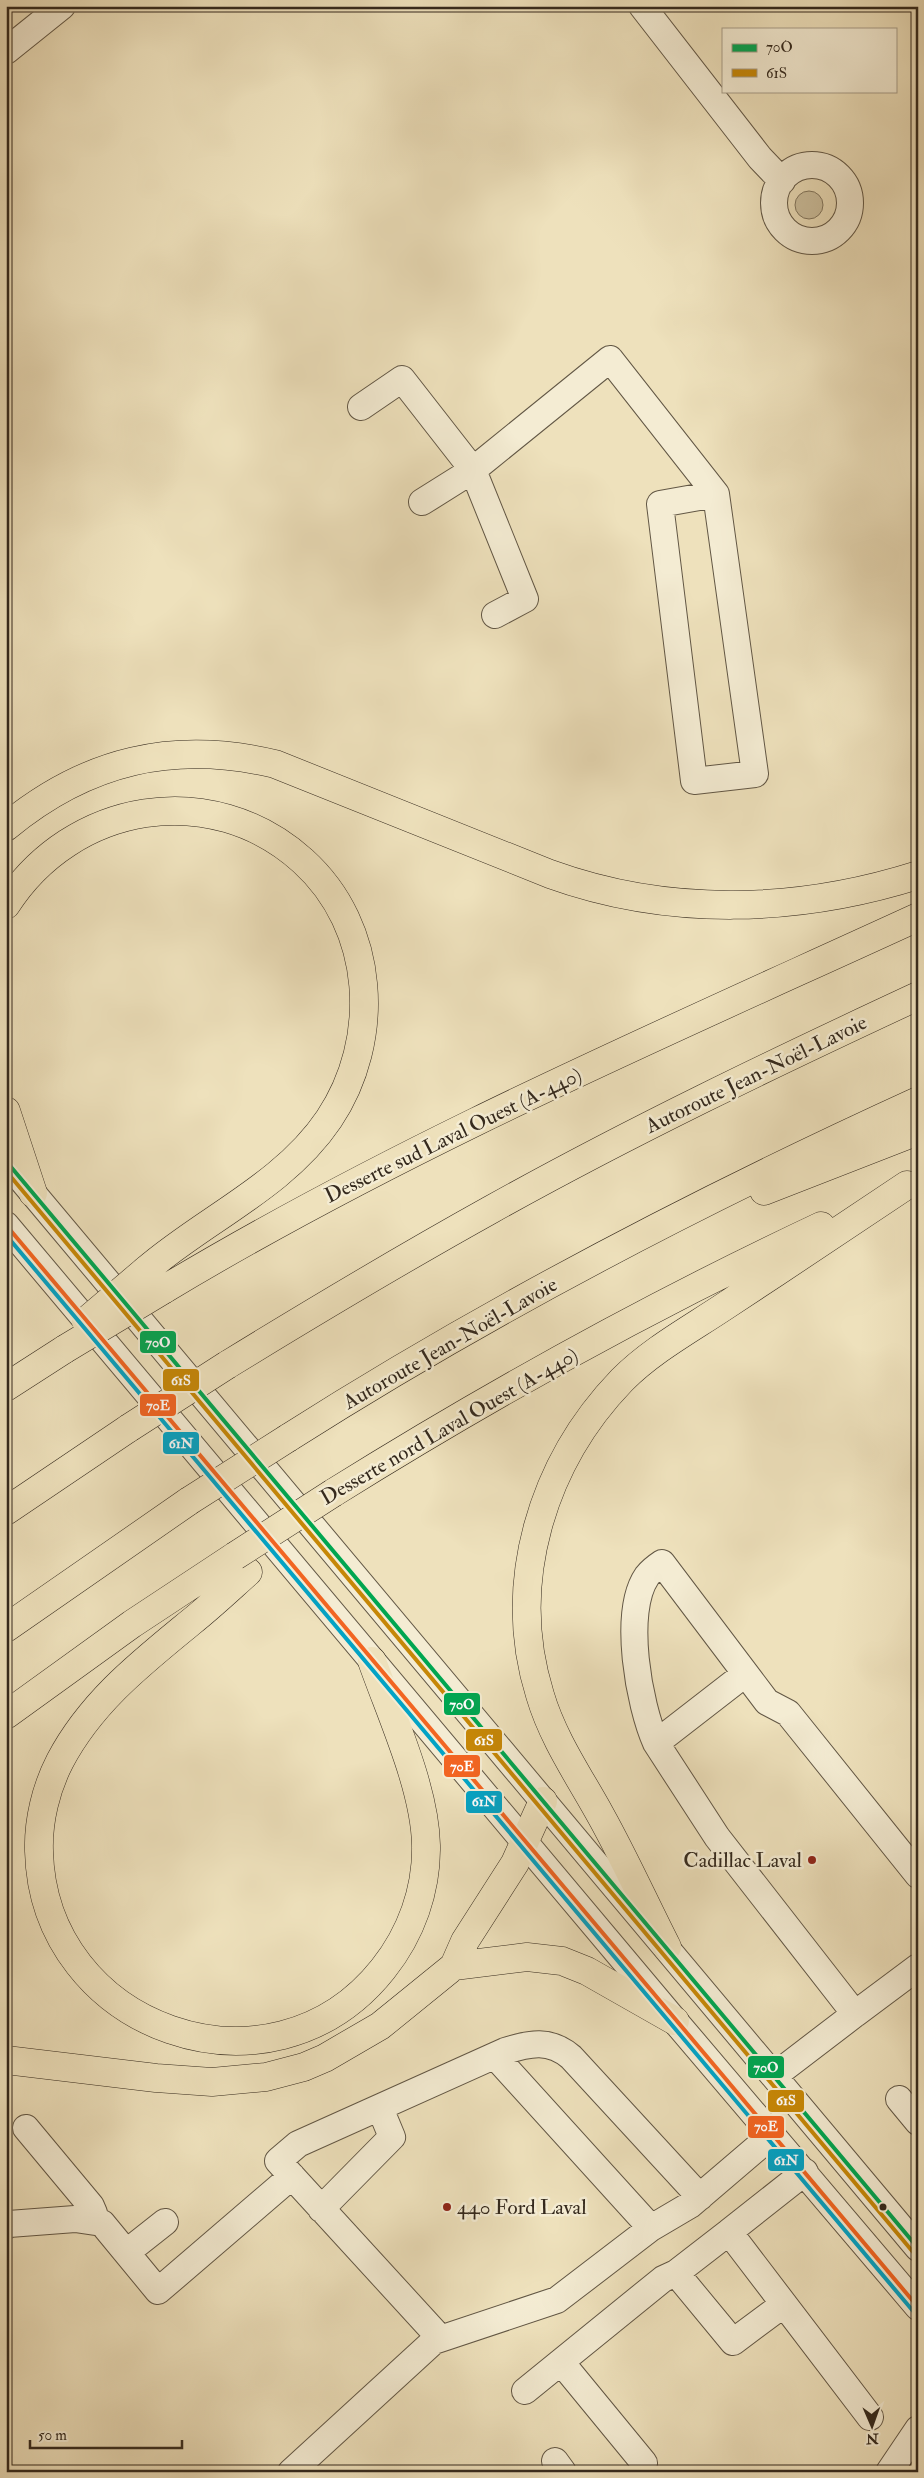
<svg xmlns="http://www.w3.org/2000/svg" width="924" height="2478" font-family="'IM FELL Double Pica',serif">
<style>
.green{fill:#cec2a1;stroke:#81765f}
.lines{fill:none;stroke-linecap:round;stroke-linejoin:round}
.minor-casing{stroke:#625745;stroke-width:28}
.major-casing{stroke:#34291d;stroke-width:29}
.highway-casing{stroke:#34291d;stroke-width:29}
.minor{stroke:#f4ecd3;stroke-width:26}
.major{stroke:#eee1bc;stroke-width:28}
.highway{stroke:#eee1bc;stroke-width:28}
.major-bridge-casing{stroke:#34291d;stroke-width:29;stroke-linecap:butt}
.highway-bridge-casing{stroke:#34291d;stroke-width:29;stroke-linecap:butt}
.major-bridge{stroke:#eee1bc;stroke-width:28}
.highway-bridge{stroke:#eee1bc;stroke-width:28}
.bus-1-casing{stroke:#f4ecd3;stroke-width:8}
.bus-2-casing{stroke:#f4ecd3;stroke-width:8}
.bus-3-casing{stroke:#f4ecd3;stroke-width:8}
.bus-4-casing{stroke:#f4ecd3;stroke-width:8}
.bus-1{stroke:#00a651;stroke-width:4}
.bus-2{stroke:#c68707;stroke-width:4}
.bus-3{stroke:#f26522;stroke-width:4}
.bus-4{stroke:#03a3c5;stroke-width:4}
.poi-dot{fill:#8f2418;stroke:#f4ecd3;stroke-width:2}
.bus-dot{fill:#34291d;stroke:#f4ecd3;stroke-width:2}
.labels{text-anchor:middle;stroke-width:5;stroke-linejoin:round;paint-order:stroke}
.street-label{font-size:21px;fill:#34291d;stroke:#f4ecd3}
.poi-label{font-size:21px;fill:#34291d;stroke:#f4ecd3;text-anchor:end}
.line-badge{stroke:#f4ecd3;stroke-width:2}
.badge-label{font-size:14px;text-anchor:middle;font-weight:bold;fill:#fff}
</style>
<rect width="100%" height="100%" fill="#eee1bc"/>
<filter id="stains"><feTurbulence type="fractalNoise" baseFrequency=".004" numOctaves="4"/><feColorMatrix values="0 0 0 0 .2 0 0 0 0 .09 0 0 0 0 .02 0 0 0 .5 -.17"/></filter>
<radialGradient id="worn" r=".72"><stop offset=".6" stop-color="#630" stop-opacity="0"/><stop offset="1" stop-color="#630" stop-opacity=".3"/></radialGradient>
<!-- green -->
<path class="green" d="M795 205a14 14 0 1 1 28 0a14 14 0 1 1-28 0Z"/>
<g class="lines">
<!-- minor casing -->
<g class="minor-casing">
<path id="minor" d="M642 6 760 158 782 181
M6 51 62 6
M774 203a38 38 0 1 1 76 0a38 38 0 1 1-76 0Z
M361 407 402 379 473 470 610 359 716 494 755 774 694 781 660 504 716 494
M422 502 473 470 525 599 495 615
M6 1161 918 2248
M6 1225 675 2021 918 2307
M656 1743 745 1674
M855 2014 918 1967
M495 2056 651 2228 690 2205 772 2135
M774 2076 855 2014 717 1837 656 1743C639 1705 622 1612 647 1576 651 1571 656 1567 662 1563L767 1702 788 1713 918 1875
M899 2099 918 2122
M26 2128 91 2206 94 2213V2220
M805 2172 729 2232 870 2417
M321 2209 392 2137 380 2108
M6 2226 9 2224 75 2219 102 2223 158 2291 292 2176
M729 2232 676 2273 733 2342 784 2304
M127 2252 165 2222
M440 2338 278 2161 298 2144 505 2051C530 2043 550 2039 571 2057L700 2197
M561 2362 644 2463
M525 2391 663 2279 676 2273
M555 2461 563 2472
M291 2472 434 2341 557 2300 651 2228
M889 2472 918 2429"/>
</g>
<!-- major casing -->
<g class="major-casing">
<path id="major" d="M6 827C87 760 174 740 275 764L550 874C669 917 798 913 918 875
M6 905C72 802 211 778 303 861 376 927 382 1040 329 1119 284 1186 205 1219 146 1270
M6 1111 33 1193
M163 1290C404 1145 663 1034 918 917
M6 1387 65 1349
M333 1493C490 1395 653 1305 821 1226
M248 1572C229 1589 211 1606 191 1622 141 1663 91 1702 60 1761 46 1788 38 1821 39 1851 43 2029 271 2110 383 1969 411 1934 427 1890 426 1845 425 1788 391 1715 372 1661
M6 1715 132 1624 235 1556
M667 1947C645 1904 625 1859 601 1816 579 1776 553 1739 540 1695 505 1583 542 1463 622 1380 652 1350 689 1330 725 1306 786 1266 847 1225 907 1185
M454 1966 527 1957 562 1961 587 1971 675 2021
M6 2060 156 2078 212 2082 266 2077 304 2067 325 2058 380 2026 454 1966 465 1941 515 1863 543 1801"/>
</g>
<!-- highway casing -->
<g class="highway-casing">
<path id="highway" d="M764 1191 918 1131
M227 1365C315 1311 402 1259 492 1209 630 1132 774 1063 918 996
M288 1438C489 1310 701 1200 918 1101
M6 1511 129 1428
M6 1628 189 1501"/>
</g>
<!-- minor -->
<use href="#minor" class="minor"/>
<!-- major -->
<use href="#major" class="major"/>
<!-- highway -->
<use href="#highway" class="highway"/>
<!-- major-bridge casing -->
<g class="major-bridge-casing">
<path id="major-bridge" d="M86 1321 146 1270
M65 1349 163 1290
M235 1556 333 1493"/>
</g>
<!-- highway-bridge casing -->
<g class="highway-bridge-casing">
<path id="highway-bridge" d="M129 1428 227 1365
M189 1501 288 1438"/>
</g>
<!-- major-bridge -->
<use href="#major-bridge" class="major-bridge"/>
<!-- highway-bridge -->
<use href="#highway-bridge" class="highway-bridge"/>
<!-- bus-1 casing -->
<g class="bus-1-casing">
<path id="bus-1" d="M6 1161 918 2248"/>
</g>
<!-- bus-2 casing -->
<g class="bus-2-casing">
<path id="bus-2" d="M6 1171 913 2252"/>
</g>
<!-- bus-3 casing -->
<g class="bus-3-casing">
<path id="bus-3" d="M6 1225 918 2307"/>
</g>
<!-- bus-4 casing -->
<g class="bus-4-casing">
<path id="bus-4" d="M6 1235 913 2311"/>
</g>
<!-- bus-1 -->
<use href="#bus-1" class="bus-1"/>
<!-- bus-2 -->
<use href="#bus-2" class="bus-2"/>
<!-- bus-3 -->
<use href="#bus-3" class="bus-3"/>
<!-- bus-4 -->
<use href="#bus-4" class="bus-4"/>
</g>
<!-- markers -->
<g class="poi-dot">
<circle cx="812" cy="1860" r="5"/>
<circle cx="447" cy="2207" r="5"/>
</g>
<circle class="bus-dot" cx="883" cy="2207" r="4.5"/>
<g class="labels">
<!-- street labels -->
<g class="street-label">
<text transform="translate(756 1074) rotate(-26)" y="7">Autoroute Jean-Noël-Lavoie</text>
<text transform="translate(453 1135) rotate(-26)" y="7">Desserte sud Laval Ouest (A-440)</text>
<text transform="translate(450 1343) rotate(-30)" y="7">Autoroute Jean-Noël-Lavoie</text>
<text transform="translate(449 1426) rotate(-30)" y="7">Desserte nord Laval Ouest (A-440)</text>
</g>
<!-- poi labels -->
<g class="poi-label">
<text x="802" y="1867">Cadillac Laval</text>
<text x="457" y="2214" text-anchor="start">440 Ford Laval</text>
</g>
</g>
<g class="line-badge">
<rect x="139" y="1330" width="38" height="24" rx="5" fill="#00a651"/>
<rect x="162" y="1368" width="38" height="24" rx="5" fill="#c68707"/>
<rect x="139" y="1393" width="38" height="24" rx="5" fill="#f26522"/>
<rect x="162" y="1431" width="38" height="24" rx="5" fill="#03a3c5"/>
<rect x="443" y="1692" width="38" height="24" rx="5" fill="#00a651"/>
<rect x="465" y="1728" width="38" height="24" rx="5" fill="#c68707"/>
<rect x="443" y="1754" width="38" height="24" rx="5" fill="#f26522"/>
<rect x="465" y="1790" width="38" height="24" rx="5" fill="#03a3c5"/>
<rect x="747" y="2055" width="38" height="24" rx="5" fill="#00a651"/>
<rect x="767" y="2089" width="38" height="24" rx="5" fill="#c68707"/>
<rect x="747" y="2115" width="38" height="24" rx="5" fill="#f26522"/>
<rect x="767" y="2148" width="38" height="24" rx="5" fill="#03a3c5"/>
</g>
<g class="badge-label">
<text x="158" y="1347">70O</text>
<text x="181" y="1385">61S</text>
<text x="158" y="1410">70E</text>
<text x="181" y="1448">61N</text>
<text x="462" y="1709">70O</text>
<text x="484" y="1745">61S</text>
<text x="462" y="1771">70E</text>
<text x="484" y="1806">61N</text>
<text x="766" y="2072">70O</text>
<text x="786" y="2105">61S</text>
<text x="766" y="2131">70E</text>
<text x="786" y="2165">61N</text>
</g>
<!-- margin -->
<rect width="924" height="2478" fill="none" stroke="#eee1bc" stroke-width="25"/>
<rect x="8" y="8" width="909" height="2463" fill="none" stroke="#34291d" stroke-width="2.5"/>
<rect x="12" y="12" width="899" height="2453" fill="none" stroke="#34291d"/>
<!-- legend -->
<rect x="722" y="28" width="175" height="65" fill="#f4ecd3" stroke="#a79e8a"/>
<rect x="732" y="44" width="25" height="8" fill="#00a651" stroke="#a79e8a"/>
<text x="766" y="52" font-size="15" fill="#34291d">70O</text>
<rect x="732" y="69" width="25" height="8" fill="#c68707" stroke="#a79e8a"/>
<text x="766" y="78" font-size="15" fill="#34291d">61S</text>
<!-- north arrow -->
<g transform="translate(872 2426) rotate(178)" stroke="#f4ecd3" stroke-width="4" paint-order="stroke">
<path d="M0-4L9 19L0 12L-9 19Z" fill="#34291d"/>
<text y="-8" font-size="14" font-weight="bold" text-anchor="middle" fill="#34291d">N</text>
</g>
<!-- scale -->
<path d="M30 2440v8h152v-8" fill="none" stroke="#34291d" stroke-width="2.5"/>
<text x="38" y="2440" font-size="15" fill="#34291d" stroke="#f4ecd3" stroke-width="4" paint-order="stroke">50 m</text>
<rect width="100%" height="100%" filter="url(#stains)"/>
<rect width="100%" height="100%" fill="url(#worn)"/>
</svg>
